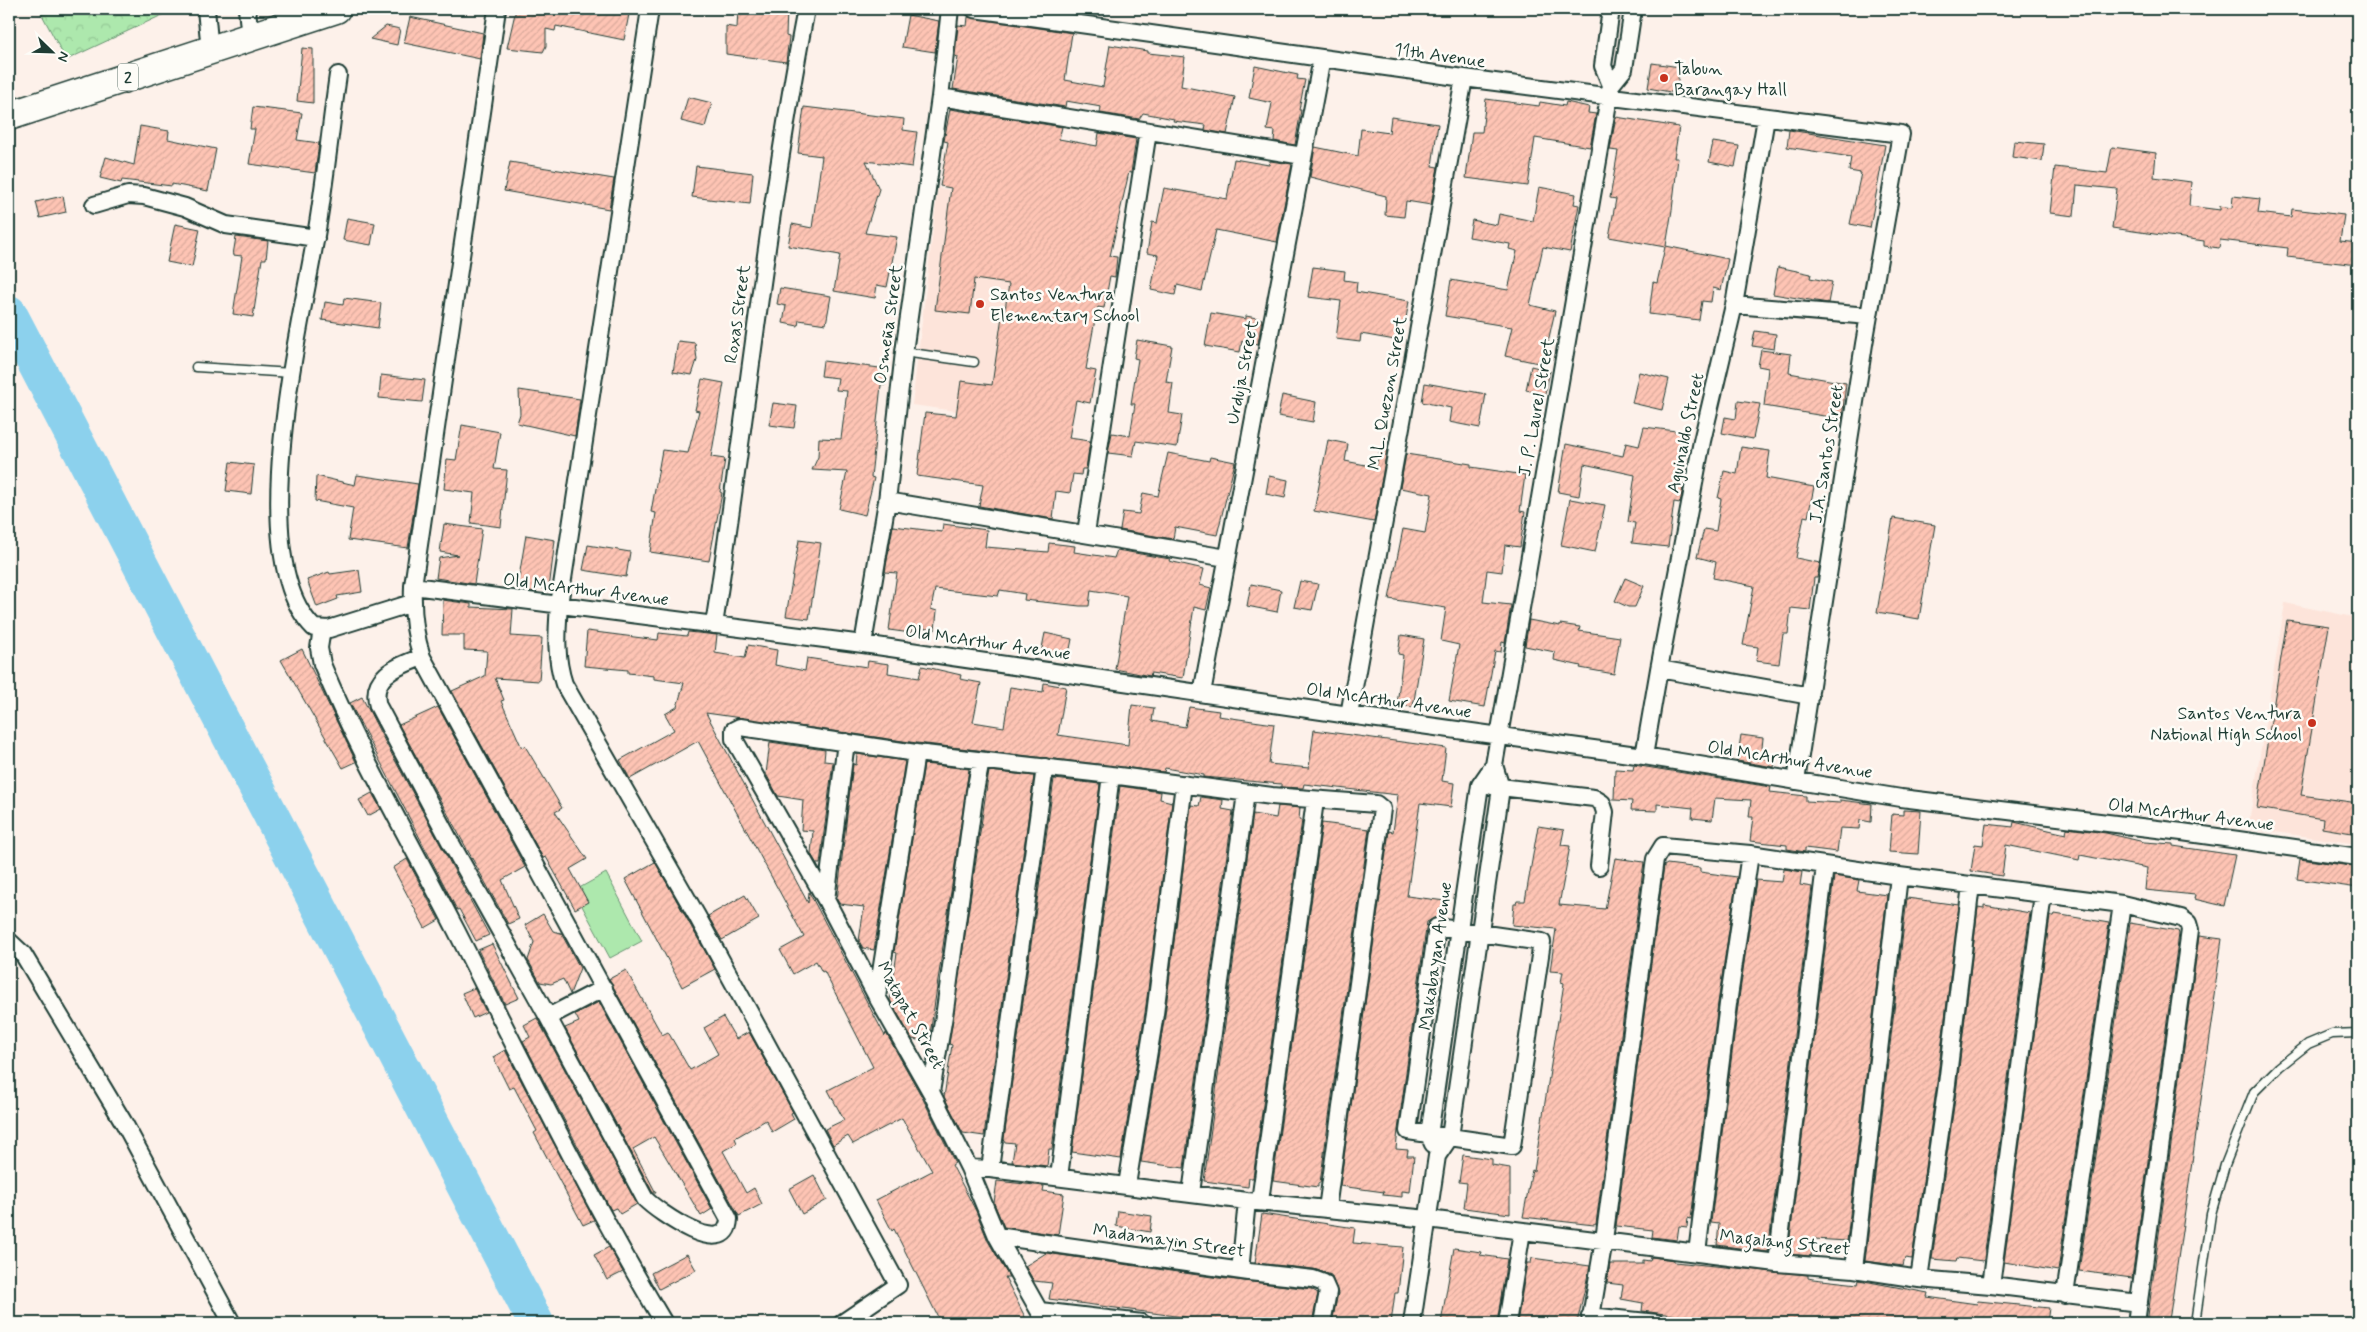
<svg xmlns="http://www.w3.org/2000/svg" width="2367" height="1332" font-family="Mynerve,sans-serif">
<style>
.built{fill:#fde4da}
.park{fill:url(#park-crowns);stroke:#669270}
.garden{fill:#ade8ad;stroke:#669270}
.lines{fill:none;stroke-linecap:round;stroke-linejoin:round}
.river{stroke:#8cd1ed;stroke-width:36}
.building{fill:url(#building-hatch);stroke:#1f3d34}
.lane-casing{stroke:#1f3d34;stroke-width:11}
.street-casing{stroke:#1f3d34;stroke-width:20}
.highway-casing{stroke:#1f3d34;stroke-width:31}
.lane{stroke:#fdfcf7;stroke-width:8}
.street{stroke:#fdfcf7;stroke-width:16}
.highway{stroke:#fdfcf7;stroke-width:28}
.poi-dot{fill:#c8321e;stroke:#fdfcf7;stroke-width:2}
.labels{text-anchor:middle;stroke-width:5;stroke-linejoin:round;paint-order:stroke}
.shield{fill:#fdfcf7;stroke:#62766e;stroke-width:1}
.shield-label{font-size:16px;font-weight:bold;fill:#1f3d34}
.street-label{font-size:18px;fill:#1f3d34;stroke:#fdfcf7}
.poi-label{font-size:18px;fill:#1f3d34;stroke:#fdfcf7;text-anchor:start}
</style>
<defs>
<pattern id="park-crowns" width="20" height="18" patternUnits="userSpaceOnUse" patternTransform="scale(1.25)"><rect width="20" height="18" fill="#ade8ad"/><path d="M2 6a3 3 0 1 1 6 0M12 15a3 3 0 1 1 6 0" fill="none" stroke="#94c895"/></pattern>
<pattern id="building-hatch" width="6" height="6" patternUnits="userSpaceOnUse" patternTransform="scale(1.25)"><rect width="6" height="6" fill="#fec4b4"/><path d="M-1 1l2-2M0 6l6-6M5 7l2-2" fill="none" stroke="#d9a99b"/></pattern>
</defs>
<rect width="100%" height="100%" fill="#fdf1ea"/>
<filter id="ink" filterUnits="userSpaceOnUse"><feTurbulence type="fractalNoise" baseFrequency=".02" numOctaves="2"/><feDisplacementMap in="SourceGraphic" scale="10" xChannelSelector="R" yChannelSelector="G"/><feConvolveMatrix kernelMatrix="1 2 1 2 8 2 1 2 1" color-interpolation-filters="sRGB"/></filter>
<g filter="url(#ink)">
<!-- built -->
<path class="built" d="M938 188 1048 204 1022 420 912 405Z
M2285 603 2358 618V844L2248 828Z"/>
<!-- park -->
<path class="park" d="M39 9H175L66 60Z"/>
<!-- garden -->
<path class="garden" d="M606 873 642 941 610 958 574 891Z"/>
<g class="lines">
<!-- river -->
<path class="river" d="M9 313 536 1323"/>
</g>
<!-- building -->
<path class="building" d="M516 9H630L624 40 556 26 555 31 546 29V46L543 52 507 48Z
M738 9H787L786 36 789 37 786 62 726 54V26L737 28Z
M908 15 939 21 935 52 902 47Z
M410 17 483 33 480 59 404 43Z
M968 17 1072 33 1065 80 1103 87 1110 45 1148 51V53L1185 57 1181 86 1235 97 1227 134 1205 130 1206 125 1173 121 1174 119 1143 113 1139 119 1100 113 1101 107 1066 101 1065 107 953 89 958 57 955 56 958 25 967 26Z
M386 26 400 29 397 45 370 39Z
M302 48 313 49V103L297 101Z
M1652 63 1680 67 1676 93 1648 88Z
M1255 66 1298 75 1297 79 1305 80 1299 110H1301L1295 145 1274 141 1275 131 1267 130 1272 103 1249 98Z
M688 97 712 103 705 127 681 121Z
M1486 99 1539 106 1540 102 1565 106 1566 102 1589 107 1588 113 1596 114 1590 147 1535 138 1528 186 1466 178 1472 132H1482Z
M253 107 302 113 297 140 319 143 315 173 249 164 255 129H250Z
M804 107 904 119 903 130 917 132 912 167 866 161 879 189 865 233 897 237 887 287 877 285 875 298 834 291 840 255 788 246 792 224 812 228 822 156 798 153Z
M950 109 1062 127 1059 139 1097 146 1099 133 1136 139 1131 173 1129 172 1110 256 1117 257 1115 277 1110 276 1104 308 1098 307 1094 325 1086 369 1096 371 1090 403 1076 400 1069 438 1090 441 1086 469H1082L1081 475 1073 474 1070 493 1056 491 1053 519 979 506 983 485 917 476 925 413 956 416 961 381 992 385 1002 316H1004L1009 284 974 279 970 314 935 310 951 188 940 186 948 142 944 141Z
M1391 117 1438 124 1432 166 1438 167 1431 205 1406 201 1404 217 1385 215 1386 196 1310 177 1315 147 1358 156 1361 129 1389 133Z
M1616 117 1679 127 1674 158H1678L1672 210 1666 246 1728 259 1721 290 1713 288 1711 302 1702 301 1699 320 1649 314 1653 282 1657 283 1665 247 1609 237 1616 199 1610 198 1618 151 1610 150Z
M140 126 169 131 168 139 216 149 208 191 172 184V186L122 180 121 183 100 178 106 157 134 165Z
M1789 130 1885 145 1870 228 1850 224 1861 173 1849 171 1851 157 1787 147Z
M2014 141 2044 144 2042 161 2012 157Z
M1713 142 1739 146 1735 167 1709 162Z
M2112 147 2156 153 2154 177 2191 182 2189 206 2220 210V206L2232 208 2233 196 2260 199 2258 213 2291 217 2292 209 2344 215 2340 241 2358 243V265L2287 257 2288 248 2220 240 2219 248 2204 246V241L2112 228 2117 189 2077 185 2074 216 2050 213 2055 167 2107 173Z
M1234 159 1269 165 1270 161 1292 164 1277 242 1216 230 1202 291 1177 285 1175 295 1151 290 1158 255 1147 253 1152 222 1157 223 1164 188 1227 199Z
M510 162 614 179 609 209 504 191Z
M696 166 753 173 750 204 692 197Z
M1539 187 1576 194 1574 204 1579 205 1570 252 1543 247 1530 305 1555 311 1543 364 1505 356 1512 327 1445 316 1451 280 1508 290 1517 251 1509 249 1510 244 1469 237 1472 220 1497 225 1499 214 1533 221Z
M63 196 66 212 40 218 36 202Z
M347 218 375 223 371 245 343 240Z
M175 224 200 229 192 267 167 262Z
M236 237 268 241 266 259H262L253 317 233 314 242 256 233 255Z
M1313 267 1345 271 1344 280 1357 282 1356 292 1409 301 1405 324 1398 323 1395 340 1361 334 1360 342 1336 339 1341 301 1308 297Z
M1778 267 1811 274 1810 278 1832 282 1828 303 1773 294Z
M780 288 831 296 826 324 799 320 798 326 783 323 786 306 777 304Z
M344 298 381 303 378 328 322 320 325 302 343 305Z
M1211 313 1246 319V316L1262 319 1258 344 1242 341 1240 352 1205 346Z
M1755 331 1776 334 1774 349 1752 346Z
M1137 340 1172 346 1166 382 1173 383 1169 413 1182 415 1177 447 1136 441 1133 456 1108 453 1112 433 1130 436 1135 404H1131L1138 359 1134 358Z
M678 341 695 343 697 360 692 375 673 372Z
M1761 350 1791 354 1789 373 1846 383 1842 419 1764 406 1768 368 1758 366Z
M823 361 888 369 885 385H881L871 477 874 478 865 515 839 509 847 472 812 470 818 457 819 438 841 439 847 391 836 390 838 378 821 376Z
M1531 366 1550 371 1545 394 1526 390Z
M1639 372 1669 379 1662 410 1632 403Z
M381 375 425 380 422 402 379 398Z
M702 379 724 383 711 457 725 459 720 492 722 493 709 561 650 552 656 513 651 512 662 450 688 453 699 411 695 410Z
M1425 383 1486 394 1480 428 1449 422 1451 408 1422 402Z
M519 390 580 399 575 436 517 423 520 414Z
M1282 395 1316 402 1313 422 1278 416Z
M1738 401 1760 404 1753 439 1722 433 1725 417 1736 419Z
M773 403 797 406 794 428 769 425Z
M462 425 500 432 494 469 507 470 501 527 471 523 474 493 444 489 447 459 456 460Z
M1644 427 1684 432 1680 467 1687 469 1680 503 1674 502 1668 547 1632 543 1635 523 1628 522 1635 475 1584 464 1579 496 1558 492 1566 444 1623 456 1626 443 1639 446Z
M1328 440 1348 444 1345 461 1376 467 1380 449 1387 450 1374 522 1314 511Z
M1741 447 1770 451 1766 478 1814 487 1808 517 1804 516 1796 558 1820 563 1817 578H1814L1810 610 1791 608 1788 634H1783L1779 664 1756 661 1758 647 1743 645 1754 586 1713 578 1716 562 1697 557 1704 529 1716 531 1721 499 1718 498 1724 471 1737 474Z
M1168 453 1209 461 1210 457 1235 462 1217 535 1175 527 1173 539 1120 530 1123 512 1139 514 1143 493 1158 496Z
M1406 454 1471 464V467L1525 475 1520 511 1525 512 1520 547 1505 545 1502 572 1487 570 1483 602 1511 605 1505 643 1502 642 1501 652 1495 651 1485 707 1449 701 1459 645 1441 641 1446 608 1389 599 1403 529 1425 533 1432 494 1400 488Z
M230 462 254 465 251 494 226 491Z
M357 475 418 484 408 548 348 540 353 508 315 501 316 476 355 485Z
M1269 476 1288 480 1285 498 1266 494Z
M1570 499 1605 505 1595 552 1561 545Z
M1893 518 1935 525 1919 619 1877 612Z
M444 524 482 529 474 584 436 578 439 558 458 555 440 552Z
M943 524 987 530 985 547 1048 552 1049 543 1075 546 1074 552 1114 558 1117 550 1170 559 1169 561 1204 569 1200 585 1211 588 1206 610 1194 607 1183 678 1151 673 1150 676 1115 669 1127 596 1091 590 1089 606H1080L1024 600 1025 594 1000 590 998 596 935 589 931 609 937 611 935 630 912 627 911 633 889 630 897 573 885 572 893 526 942 532Z
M526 535 555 540 549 589 537 587 536 592 517 589Z
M799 540 821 543 809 619 786 616Z
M588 545 630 552 626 577 583 570Z
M359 570 362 592 337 596 338 599 317 607 307 580 329 572 330 574Z
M1625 578 1644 586 1635 607H1628L1615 601Z
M1300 581 1318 584 1312 610 1294 607Z
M1251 584 1281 590 1277 612 1247 606Z
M443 600 471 604V607L513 609 511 636 542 638 539 681 495 678 504 700 501 701 522 748 525 746 562 808 555 812 587 859 570 869 588 902 575 909 546 857 543 858 452 691 485 676 487 651 464 650V635H442Z
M1529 620 1560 626V624L1580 627 1579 631 1620 637 1614 674 1580 668 1581 666 1554 660 1555 652 1525 646Z
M2287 620 2329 626 2301 795 2358 803V834L2322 828 2323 819 2257 808Z
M587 631 658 640 659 633 687 636 688 632 717 635 715 653 745 658 748 645 777 650 775 665 805 671 807 658 867 667 868 661 889 664 888 673 919 678 922 666 961 675 960 679 981 683 973 722 1004 727 1010 687 1043 692 1044 683 1066 687 1058 735 1128 745 1132 705 1154 708 1152 721 1185 727 1189 707 1219 711 1218 716 1274 724 1269 764 1309 768 1314 730 1446 748 1442 781 1454 783 1451 807 1420 803 1407 896 1445 901 1444 918H1434L1427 922 1398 1130 1396 1149 1408 1150 1407 1156H1414L1410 1192 1402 1191V1197L1383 1195 1384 1192 1340 1186 1389 831 1393 832 1398 795 1304 784 1303 788 1281 787V784L1204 777V775L1165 768 1164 772 917 743 706 713 808 903 809 892 885 1036 886 1033 922 1097 955 1163 952 1165 976 1211 988 1241 1009 1277H1005L1028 1323H941L894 1229 892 1231 876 1200 932 1171 902 1118 853 1144 848 1136 833 1145 825 1129 844 1120 828 1090 873 1067 824 971 822 972 816 961 793 974 780 950 804 937 698 741 630 779 620 760 674 730 665 714 677 707 684 683 654 679V676L628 673V670L584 666Z
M1045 633 1072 639 1068 659 1041 653Z
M1401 635 1424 639 1413 707 1397 705 1403 655 1398 654Z
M302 649 356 762 343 768 281 660Z
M362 697 381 734 489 935 476 941 459 909 457 910 350 703Z
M438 707 525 867 502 880 519 919 508 924 399 725Z
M1741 735 1763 738 1761 758 1776 760 1774 767 1737 761Z
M770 742 825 750 824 761 833 762 820 864H817L811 854 813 831 801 830 803 800 778 796 766 774Z
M857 754 905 761 874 950 863 948 859 941 864 907 840 904 837 900 853 764 856 765Z
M924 764 969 769 929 1042 912 1039 890 1000 897 953 894 952Z
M1634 765 1771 787 1770 792 1806 796V801L1840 803V800L1872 804 1871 822 1860 820 1859 829 1840 828 1837 852 1805 848V852L1787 849V845L1750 841 1753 817H1749L1751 800 1715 798 1712 820 1692 818 1693 808 1657 804V811L1631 810 1632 801 1614 800 1615 769 1633 770Z
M989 771 1034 776 984 1136 963 1133 944 1097 952 1045 949 1044Z
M1054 779 1100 784 1052 1149H1049L1047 1166 1012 1162 1015 1143 1005 1142 1004 1139Z
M1120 786 1161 792 1160 799 1172 802 1145 1013 1121 1159 1072 1152Z
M372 793 381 809 368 816 359 800Z
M1201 797 1223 800 1222 809 1233 811 1184 1168 1141 1162 1165 1015 1191 805 1199 806Z
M1278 806 1300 808 1299 820H1302L1253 1178H1249L1248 1187 1204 1181 1253 814 1276 818Z
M1903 810 1921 811 1918 854 1889 852 1892 814 1903 815Z
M2014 822 2066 834 2067 828 2106 833 2144 842 2173 844V846L2235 855 2224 906 2194 899 2195 895 2145 890 2147 868 2080 855 2079 860 2006 845 2002 876 1971 871 1975 844 1983 845 1986 824 2013 827Z
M1322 823 1369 829 1320 1183H1318V1187L1273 1181Z
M1538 826 1564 830 1561 845 1570 846 1559 905 1605 909 1615 858 1644 862 1596 1224 1594 1225 1523 1217 1532 1170 1534 1171 1564 983 1561 982 1563 972 1550 971 1556 929 1512 925 1514 904H1516L1517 901H1525Z
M407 859 439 920 425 928 393 868Z
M2300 859 2358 867V888L2297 879Z
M655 862 715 969 682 987 625 879Z
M1667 864 1700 868V872L1737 877 1718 1003 1691 1219 1688 1218 1687 1227 1679 1226 1677 1240 1652 1237 1653 1230 1616 1226 1664 866Z
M1784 869 1802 872 1800 885 1812 887 1768 1252 1717 1245 1719 1223 1711 1222 1738 1005 1756 880 1782 882Z
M1834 876 1859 880 1857 891 1887 895 1847 1241 1814 1239 1811 1256 1788 1254Z
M745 895 759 919 722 940 708 916Z
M1907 898 1959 905 1937 1083 1912 1259 1905 1258 1903 1266 1865 1261Z
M1984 905 2030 913 1984 1259 1983 1261 1957 1258 1956 1261 1932 1259 1957 1085 1978 907 1984 908Z
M543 914 553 931 561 933 580 968 570 994 563 979 551 984 540 982 528 960 534 942 525 925Z
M2055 914 2109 923 2058 1271 2004 1262 2050 916H2054Z
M2130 923 2178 931 2179 934 2132 1278 2079 1271Z
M2199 936 2222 939 2213 1002 2215 1003 2170 1314 2168 1323H2147Z
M492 944 519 998 505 1004 478 950Z
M626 970 662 1035 668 1032 690 1070 718 1054 704 1028 723 1017 736 1039 749 1032 793 1112 791 1113 794 1119 772 1132 766 1120 735 1138 737 1143 723 1151 746 1193 754 1188 762 1204 739 1216 609 979Z
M474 988 486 1012 473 1018 462 993Z
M599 1002 712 1209 701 1216 654 1137 633 1149 656 1193H653L565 1028 579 1022 575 1014Z
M537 1018 637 1204 620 1214 616 1208 611 1210 523 1041 530 1037 524 1025Z
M505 1050 594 1220 583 1225 534 1133 537 1131 514 1087 509 1089 493 1057Z
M1463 1155 1492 1159V1165L1510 1168V1214L1464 1208 1467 1183 1459 1182Z
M814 1175 827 1200 802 1214 789 1189Z
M997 1181 1044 1186 1043 1191 1064 1194 1058 1235 1004 1227 994 1203Z
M1118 1211 1152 1216 1150 1232 1116 1226Z
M1262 1214 1355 1228 1353 1243 1403 1247 1398 1293H1395L1391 1323H1332L1338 1293 1331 1275 1314 1269 1255 1263Z
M609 1247 623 1272 607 1280 594 1255Z
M1454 1248 1481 1252 1480 1255 1507 1259 1497 1323H1441Z
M1046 1253 1219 1278 1311 1289 1318 1293 1312 1323H1227L1049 1299 1052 1283 1034 1281 1025 1266Z
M687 1254 696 1270 659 1289 651 1273Z
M1651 1257 1674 1260V1262L1808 1275V1278L1813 1279 1858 1284 1859 1280 1928 1293 1927 1297 1977 1304 1978 1301 2049 1308 2047 1323H1973L1925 1318 1924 1323H1724L1687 1319 1688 1317 1642 1311 1643 1303 1621 1299 1623 1285 1607 1283 1610 1264H1643V1260L1650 1261Z
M1532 1258 1590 1266 1577 1323H1517L1527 1263H1531Z"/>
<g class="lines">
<!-- lane casing -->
<g class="lane-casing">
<path id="lane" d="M904 352 974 362
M196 367 292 373
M2195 1323 2211 1214 2225 1165 2254 1092 2279 1067 2308 1044 2332 1034 2358 1033"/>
</g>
<!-- street casing -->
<g class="street-casing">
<path id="street" d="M206 9 210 51
M247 9 250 38
M650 9 559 605C557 633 555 657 564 684L697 916 898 1285 842 1323
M974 9 1464 78 1901 134 1864 344 1796 781
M1611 9 1603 66 1611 85
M338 75C330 130 325 186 315 241 300 330 243 559 314 628L329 629 412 603
M940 97 1303 156
M94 205 128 195 144 196 185 207 226 225 316 238
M1734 305 1869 316
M887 501 1227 558
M1086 533 1148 131
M413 586 863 644 1349 715 1644 756 1901 798 2182 832 2358 857
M714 625C746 420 767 213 806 9
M322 629 319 648 322 664C360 756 411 842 456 930 523 1062 588 1196 664 1323
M863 644 887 501 904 352 940 97 950 9
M422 657C399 666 369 675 378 706L452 845 548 1017 645 1199C658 1212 727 1261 729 1219L422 657C414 633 412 611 413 586L497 9
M1659 669 1810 696
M1202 693 1322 58
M1349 715 1464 78
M1644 756 1659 669 1702 441 1734 305 1766 118
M1492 786 1594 798 1602 803 1605 812 1599 866
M826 900 846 742
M1437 927 1542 942 1512 1146 1408 1131Z
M9 941 23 954 124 1123 232 1323
M877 997 916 753
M548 1017 604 988
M931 1092 945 1010 975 791 981 761
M1433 1144 1429 1135 1480 785 1494 765
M969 1168 990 1169 1247 1201 1428 1219 1777 1263 1854 1269 1919 1279 1991 1285 2139 1303
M990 1169 1045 767
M1059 1177 1111 775
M1127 1185 1155 1014 1184 784
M1191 1193 1246 793
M1260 1201 1315 801
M997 1236 1249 1272 1313 1279 1324 1283 1328 1292 1322 1323
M1697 1253 1728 1004 1750 854
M1777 1263 1825 866
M1854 1269 1899 876
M1240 1271 1247 1201
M1919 1279 1947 1084 1971 885
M1991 1285 2043 894
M2065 1295 2122 904
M1040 1311 1142 1323
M1590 1316 1657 1323
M1046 1323 997 1236 969 1168 931 1092 877 997 826 900 734 739V730L740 727 916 753 1111 775 1272 796 1376 804 1382 809 1327 1209
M1412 1323 1437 1156 1450 1137 1501 788 1494 765 1609 97 1611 85 1624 69 1633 9
M1507 1323 1522 1231
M1590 1323 1604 1240 1655 859 1663 846 1750 854 1899 876 2122 904 2181 918 2188 923 2190 930 2136 1323"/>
</g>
<!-- highway casing -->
<g class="highway-casing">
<path id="highway" d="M9 116 336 9"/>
</g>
<!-- lane -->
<use href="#lane" class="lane"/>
<!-- street -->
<use href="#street" class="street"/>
<!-- highway -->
<use href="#highway" class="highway"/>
</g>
</g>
<!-- markers -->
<g class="poi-dot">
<circle cx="1664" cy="78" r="5"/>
<circle cx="980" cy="304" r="5"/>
<circle cx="2312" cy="723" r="5"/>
</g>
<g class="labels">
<!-- shield labels -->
<rect class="shield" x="118" y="63.5" width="20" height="27" rx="4"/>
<g class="shield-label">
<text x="128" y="83">2</text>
</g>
<!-- street labels -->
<g class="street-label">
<text transform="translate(1440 55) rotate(8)" y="6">11th Avenue</text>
<text transform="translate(737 314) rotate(-82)" y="6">Roxas Street</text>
<text transform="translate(888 324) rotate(-82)" y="6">Osmeña Street</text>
<text transform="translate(1242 372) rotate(-79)" y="6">Urduja Street</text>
<text transform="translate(1387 393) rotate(-80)" y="6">M.L. Quezon Street</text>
<text transform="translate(1536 407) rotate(-80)" y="6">J. P. Laurel Street</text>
<text transform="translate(1685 433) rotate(-78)" y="6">Aguinaldo Street</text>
<text transform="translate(1826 454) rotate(-81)" y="6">J.A. Santos Street</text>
<text transform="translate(586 589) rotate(7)" y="6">Old McArthur Avenue</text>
<text transform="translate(988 642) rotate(8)" y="6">Old McArthur Avenue</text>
<text transform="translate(1389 700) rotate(8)" y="6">Old McArthur Avenue</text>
<text transform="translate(1790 759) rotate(9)" y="6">Old McArthur Avenue</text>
<text transform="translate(2191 814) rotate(7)" y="6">Old McArthur Avenue</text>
<text transform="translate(1435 956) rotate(-82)" y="6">Makabayan Avenue</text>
<text transform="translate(911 1015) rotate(61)" y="6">Matapat Street</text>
<text transform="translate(1169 1240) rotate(8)" y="6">Madamayin Street</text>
<text transform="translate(1785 1242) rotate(6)" y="6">Magalang Street</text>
</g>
<!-- poi labels -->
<g class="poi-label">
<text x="1674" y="74">Tabun<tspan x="1674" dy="21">Barangay Hall</tspan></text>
<text x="990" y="300">Santos Ventura<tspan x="990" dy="21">Elementary School</tspan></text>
<text x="2302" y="719" text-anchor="end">Santos Ventura<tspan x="2302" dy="21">National High School</tspan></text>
</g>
</g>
<!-- margin -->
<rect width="2367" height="1332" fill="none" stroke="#fdfcf7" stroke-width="30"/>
<rect x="15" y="15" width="2337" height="1302" fill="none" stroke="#1f3d34" stroke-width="2" filter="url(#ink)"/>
<!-- north arrow -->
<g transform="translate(52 52) rotate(113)" stroke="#fdfcf7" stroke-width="4" paint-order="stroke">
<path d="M0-4L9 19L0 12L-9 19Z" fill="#1f3d34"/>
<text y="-8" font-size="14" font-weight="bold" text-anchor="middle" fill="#1f3d34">N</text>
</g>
</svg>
